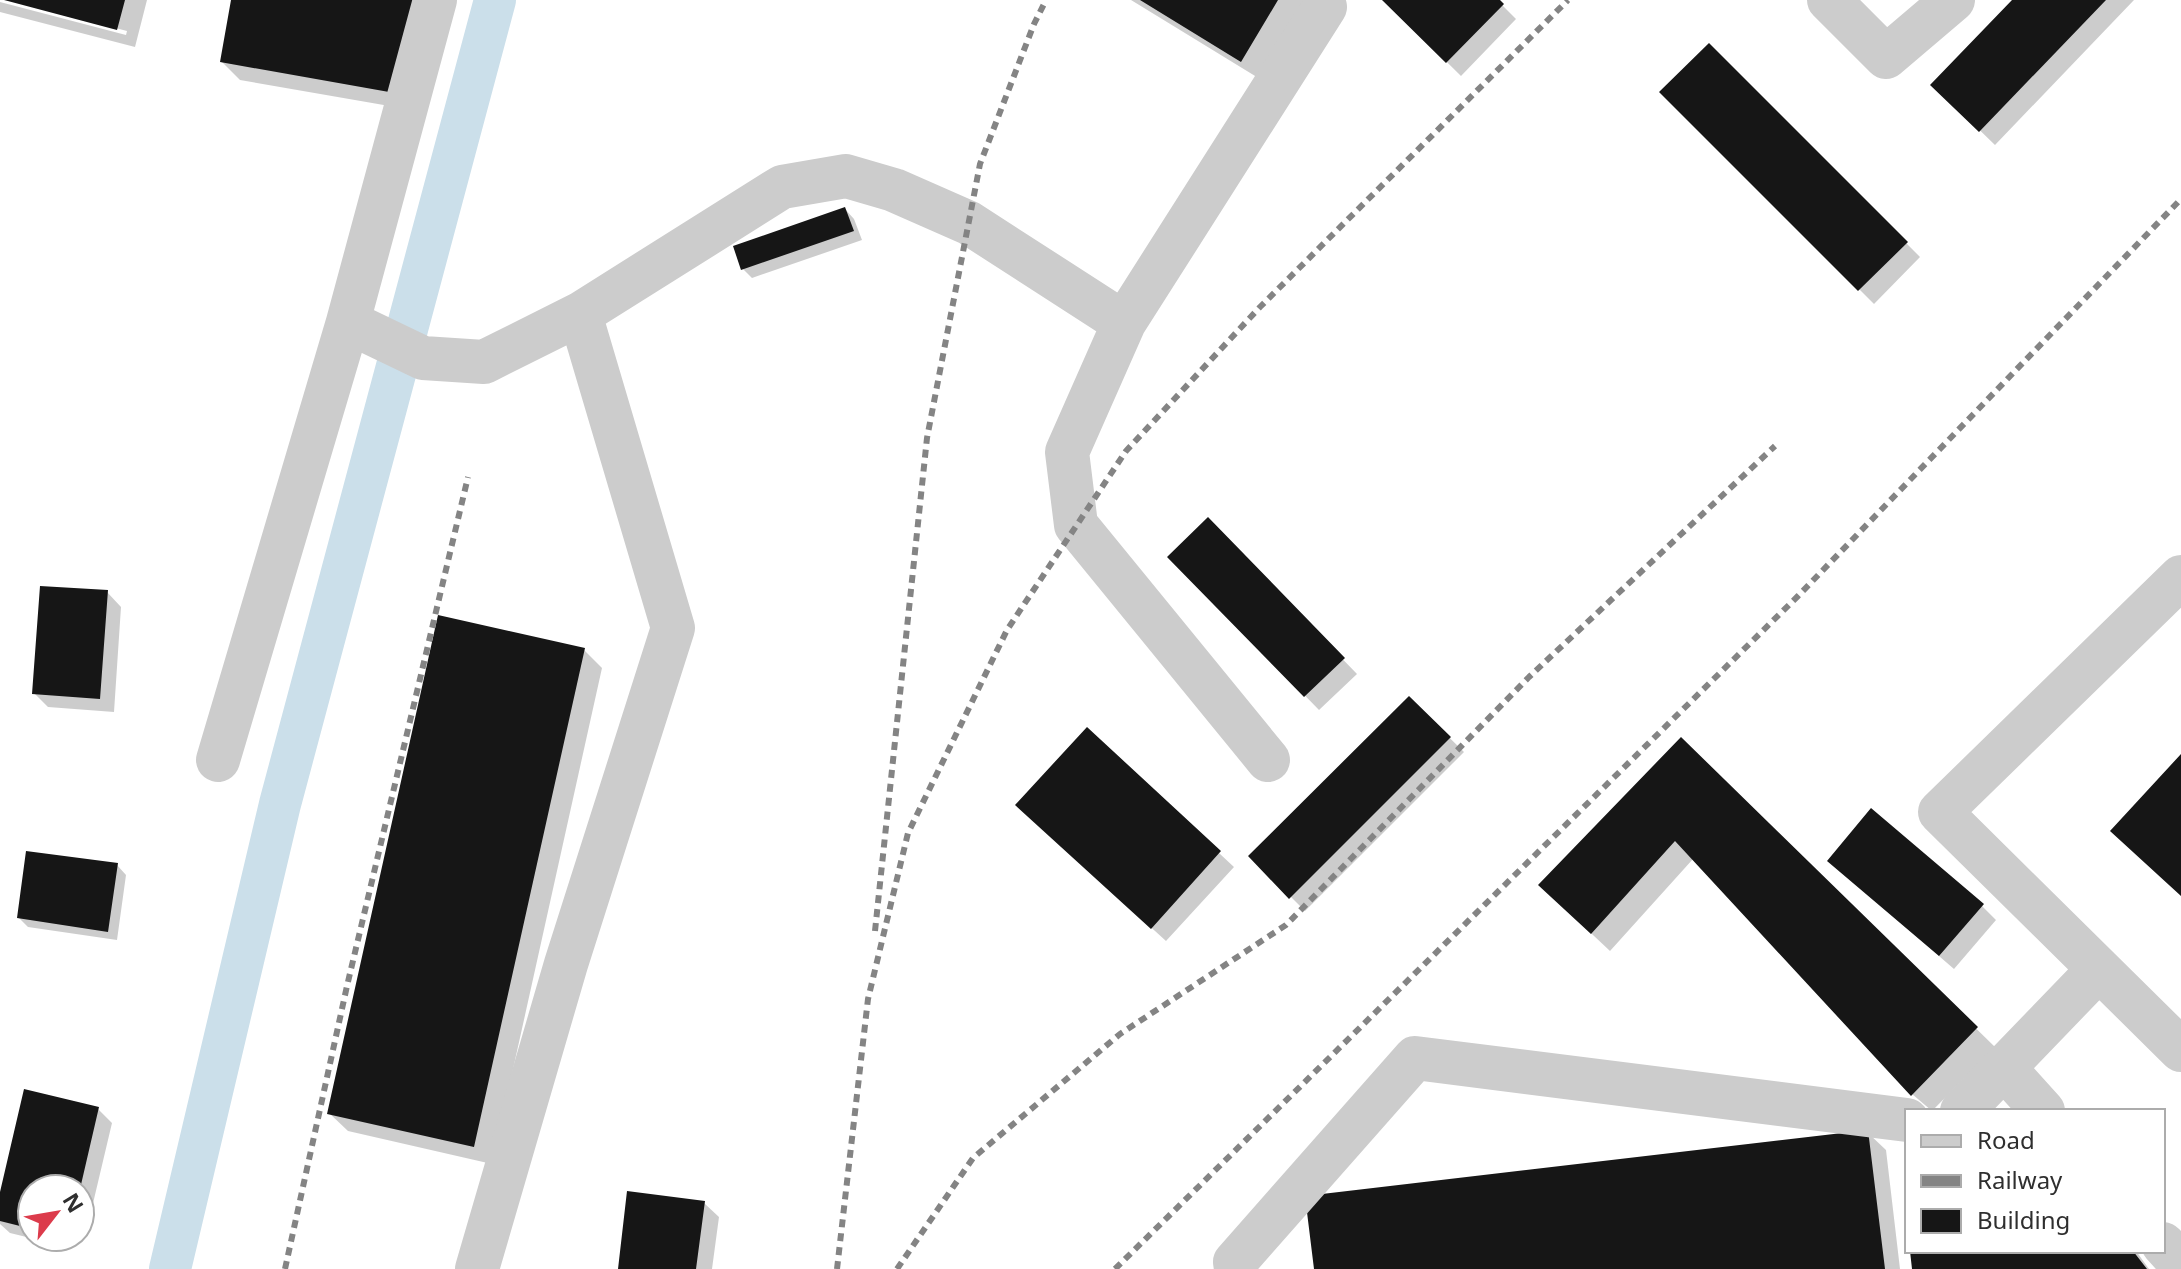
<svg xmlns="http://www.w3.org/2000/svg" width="2181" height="1269" font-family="'Noto Sans',sans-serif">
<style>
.shadow{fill:#0003}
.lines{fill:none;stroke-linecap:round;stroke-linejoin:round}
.canal{stroke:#cbdfea;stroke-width:42}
.building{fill:#161616}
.minor{stroke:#ccc;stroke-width:44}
.rail{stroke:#848484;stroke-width:6;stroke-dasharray:8 6;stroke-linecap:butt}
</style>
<rect width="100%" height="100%" fill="#fff"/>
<!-- shadow -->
<path class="shadow" d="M8 0H147L135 47 0 12V2L126 35 127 31Z
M233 0 424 112 240 80 222 62Z
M1131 0H1307L1260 79Z
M1384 0H1497L1516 19 1461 76Z
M2015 0H2134L1995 145 1933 85Z
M1709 45 1920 257 1874 304 1662 92Z
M845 209 854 219 862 240 752 278 743 269Z
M1208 520 1357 674 1319 710 1170 557Z
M107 592 121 607 114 712 48 707 34 693Z
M584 650 602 668 492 1164 348 1131 329 1113Z
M1409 698 1464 752 1305 911 1250 856Z
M1087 730 1234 867 1166 941 1032 819Z
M1681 740 1995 1047 1932 1111 1912 1094 1693 859 1610 951 1559 903Z
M1829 861 1982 906 1996 920 1954 969Z
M117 865 126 875 117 940 28 927 19 918Z
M98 1109 112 1123 90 1216 80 1214V1189H32V1237H52L51 1243 10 1233 0 1224V1200Z
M1867 1132 1886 1150 1900 1269H1316Z
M704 1203 719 1217 712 1269H620Z
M1912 1251H2136L2149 1269H1914Z"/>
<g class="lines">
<!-- canal -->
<path class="canal" d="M170 1269 280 804 495 0"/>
</g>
<!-- building -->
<path class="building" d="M4 0H125L117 30Z
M231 0H422L406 95 220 62Z
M1140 0H1278L1241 62Z
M1382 0H1500L1504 4 1446 63Z
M2012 0H2106L1979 132 1930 85Z
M1709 43 1908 242 1858 291 1659 92Z
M845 207 854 231 741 270 733 246Z
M1208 517 1345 658 1304 697 1167 557Z
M40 586 108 590 100 699 32 694Z
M438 615 585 648 474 1147 327 1114Z
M1409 696 1451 737 1289 899 1248 856Z
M1087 727 1221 851 1151 929 1015 805Z
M1681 737 1978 1027 1911 1096 1675 841 1591 934 1538 885Z
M2181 754V896L2110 831Z
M1871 808 1984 904 1939 956 1827 861Z
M26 851 118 863 108 932 17 918Z
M24 1089 99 1107 80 1189H32V1229L0 1221V1192Z
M1868 1130 1885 1269H1314L1305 1196Z
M627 1191 705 1201 696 1269H618Z
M1910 1251H2133L2147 1269H1912Z"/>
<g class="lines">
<!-- minor -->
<path class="minor" d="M435 0 348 322 423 358 484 362 580 314 782 187 846 176 894 190 969 223 1124 323 1325 7
M1829 0 1886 57 1953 0
M1124 323 1067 452 1076 525 1268 760
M2181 577 1940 812 2181 1050
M218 760 348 322
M2004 1068 2043 1111
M1962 1111 2099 969
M2163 1244 2181 1264
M477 1269 566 964 673 628 580 314
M1236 1269 1235 1262 1415 1058 1907 1120"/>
<!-- rail -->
<path class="rail" d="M875 931 927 438 980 164 1034 24 1046 0
M285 1269 347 986 468 477
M837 1269 868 999 908 833 1007 630 1126 451 1260 307 1568 0
M897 1269 973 1158 1120 1034 1286 925 1529 677 1775 446
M1115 1269 1798 596 2181 199"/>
</g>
<!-- legend -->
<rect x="1905" y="1109" width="260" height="144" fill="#ffffff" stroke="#acacac" stroke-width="2"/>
<rect x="1921" y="1135" width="40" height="12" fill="#cccccc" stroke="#acacac" stroke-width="2"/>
<text x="1977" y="1149" font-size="24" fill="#2f2f2f">Road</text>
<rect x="1921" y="1175" width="40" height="12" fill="#848484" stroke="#acacac" stroke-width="2"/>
<text x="1977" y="1189" font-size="24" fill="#2f2f2f">Railway</text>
<rect x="1921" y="1209" width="40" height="24" fill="#161616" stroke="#acacac" stroke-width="2"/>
<text x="1977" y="1229" font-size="24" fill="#2f2f2f">Building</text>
<!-- north arrow -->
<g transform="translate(56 1213) rotate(59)"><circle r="38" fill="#ffffff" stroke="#acacac" stroke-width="2"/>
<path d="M0-6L14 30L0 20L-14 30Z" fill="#dc3b4b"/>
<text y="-12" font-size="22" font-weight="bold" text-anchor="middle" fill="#2f2f2f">N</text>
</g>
</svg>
